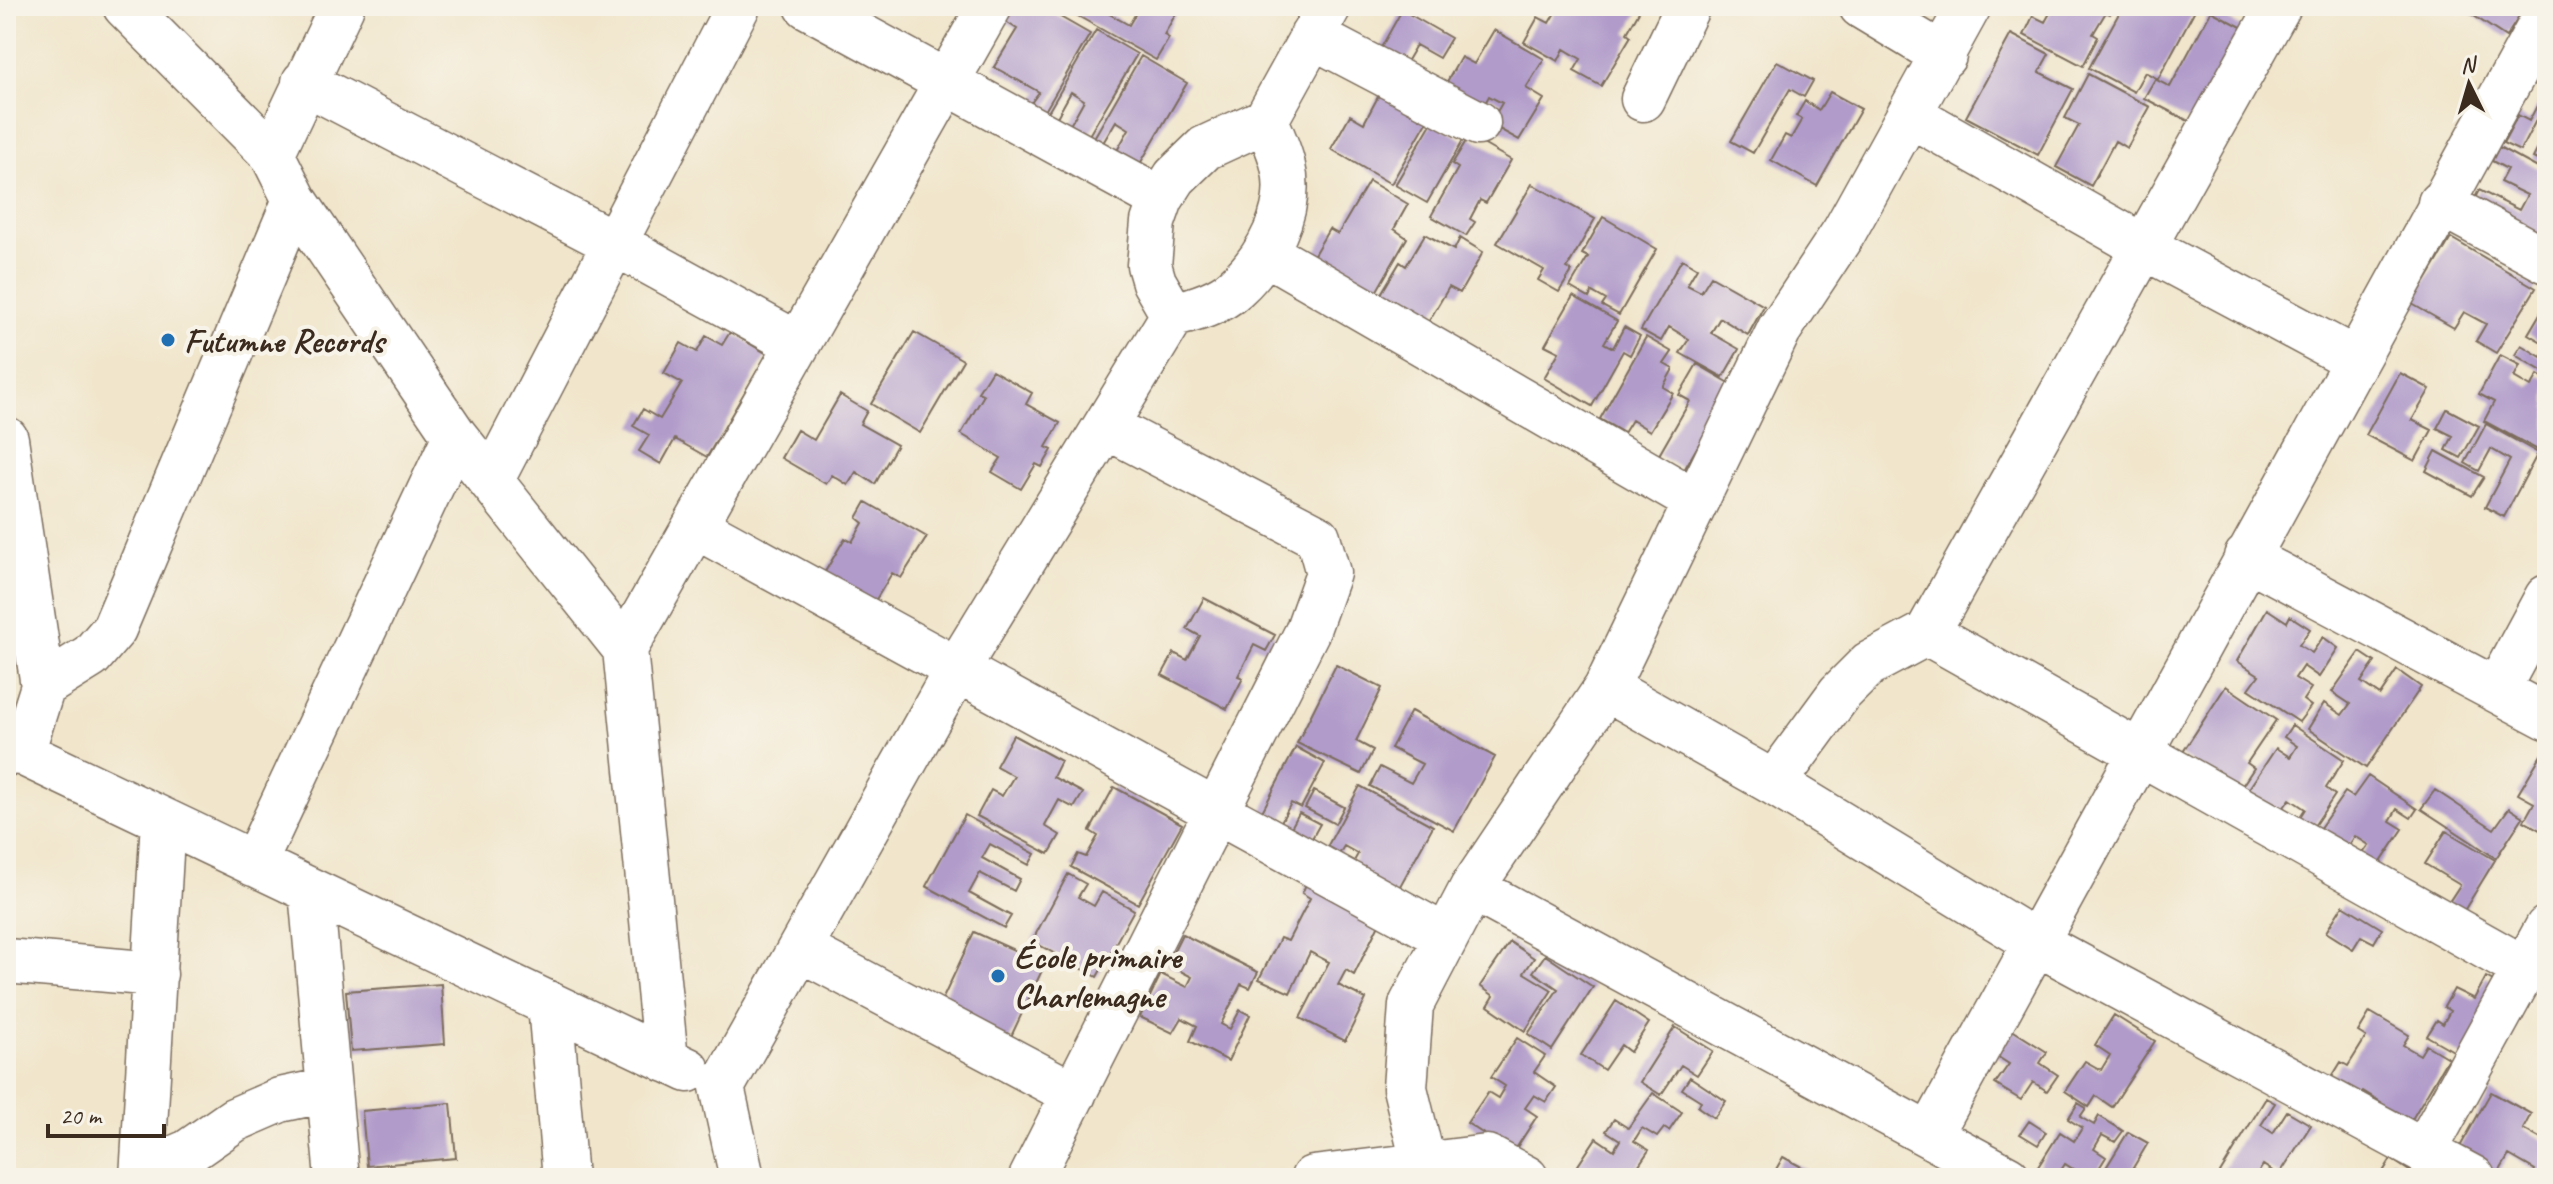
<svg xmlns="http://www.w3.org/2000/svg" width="2553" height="1184" font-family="Caveat,sans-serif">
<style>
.building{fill:#b19bca}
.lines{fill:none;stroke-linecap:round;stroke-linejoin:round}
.minor-casing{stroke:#7b6c5b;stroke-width:47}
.minor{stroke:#fff;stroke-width:44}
.poi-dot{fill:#1f6fb2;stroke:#f7f3e8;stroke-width:3}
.labels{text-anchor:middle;stroke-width:8;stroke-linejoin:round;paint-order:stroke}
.poi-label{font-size:34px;font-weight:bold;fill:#3b2a1e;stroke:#f7f3e8;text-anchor:start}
</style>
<rect width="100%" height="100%" fill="#f7f3e8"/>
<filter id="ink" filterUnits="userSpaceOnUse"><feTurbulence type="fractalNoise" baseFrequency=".0125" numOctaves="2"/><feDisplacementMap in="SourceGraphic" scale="16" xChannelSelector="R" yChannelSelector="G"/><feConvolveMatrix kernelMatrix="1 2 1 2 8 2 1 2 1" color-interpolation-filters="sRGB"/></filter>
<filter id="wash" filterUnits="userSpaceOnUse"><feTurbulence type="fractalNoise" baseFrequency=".006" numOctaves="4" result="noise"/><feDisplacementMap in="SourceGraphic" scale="32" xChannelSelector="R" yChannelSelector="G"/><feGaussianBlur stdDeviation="1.8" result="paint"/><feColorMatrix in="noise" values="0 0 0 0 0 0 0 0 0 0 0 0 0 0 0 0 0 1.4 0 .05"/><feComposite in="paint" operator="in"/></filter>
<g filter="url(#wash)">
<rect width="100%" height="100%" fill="#f1e6cc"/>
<g id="blocks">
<!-- building -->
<path class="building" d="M1015 6H1041L1090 34 1045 111 1031 103 1039 92 994 67 1017 29 1006 22Z
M1072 6H1095L1129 25 1140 6H1180L1164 35 1169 38 1156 60 1069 11Z
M1559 6 1641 8 1627 33 1631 36 1601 86 1574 71 1581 59 1564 49 1558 61 1524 42 1538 17 1549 23Z
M2054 6H2115L2110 14 2106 12 2093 34 2098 37 2083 66 2024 35 2033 16 2045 22Z
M2123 6H2197L2158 79 2145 72 2134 92 2089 68Z
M2459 6H2526L2506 37Z
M1402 10 1451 38 1439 58 1416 45 1403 67 1378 53Z
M2211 11 2247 30 2204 129 2144 98 2155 79 2170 87Z
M1096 30 1137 54 1088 137 1069 127 1084 100 1071 92 1056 119 1047 114Z
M1494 30 1544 59 1526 88 1544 99 1519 140 1490 124 1502 103 1489 96 1478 116 1440 94 1461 57 1474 64Z
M2011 34 2049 54 2039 72 2073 89 2038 155 1966 117Z
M1141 56 1187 83 1137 169 1114 156 1129 129 1116 121 1100 148 1091 143Z
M1777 61 1813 81 1804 97 1790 89 1753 153 1731 141Z
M2088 74 2150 107 2127 148 2115 141 2091 186 2056 167 2079 125 2065 118Z
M2547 87V107L2544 105 2520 151 2503 143 2518 115 2529 121Z
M1830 92 1861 109 1817 186 1771 160 1785 135 1791 138 1802 119 1796 116 1805 101 1819 110Z
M1380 93 1428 120 1391 184 1331 149 1350 115 1364 123Z
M1432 122 1463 140 1427 203 1395 185Z
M2547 131V165L2533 158Z
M1469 136 1511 160 1486 203 1480 200 1470 219 1475 222 1466 236 1431 216 1458 168 1452 164Z
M2499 147 2547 173 2541 187 2547 191V242L2472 204 2479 190 2519 210 2527 195 2500 182 2507 169 2492 161Z
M1369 181 1408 204 1394 229 1407 238 1375 294 1312 258 1329 229 1338 234Z
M1532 184 1595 219 1567 268 1572 271 1559 292 1538 280 1544 270 1497 243Z
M1603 217 1657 249 1619 315 1602 306 1606 300 1592 292 1589 298 1570 287 1588 257 1582 254Z
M1425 234 1454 250 1460 238 1483 252 1460 293 1449 287 1426 326 1378 299 1400 262 1406 266Z
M2451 238 2536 288 2496 353 2476 341 2486 324 2464 312 2454 328 2412 304Z
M1682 259 1697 268 1687 285 1701 292 1711 276 1764 306 1748 335 1720 318 1711 333 1739 349 1723 377 1680 353 1689 339 1669 327 1661 341 1641 330Z
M1573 296 1617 321 1604 343 1613 348 1624 327 1640 336 1630 355 1623 351 1592 406 1544 378 1559 352 1545 345Z
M2547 302V345L2528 334Z
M730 332 767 354 707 457 675 439 661 464 639 451 649 435 633 426 643 409 660 419 682 383 664 373 681 343 697 352 706 336 722 345Z
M914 332 963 360 920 433 871 404Z
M1646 337 1672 352 1664 364 1673 369 1663 387 1673 393 1650 431 1632 420 1624 433 1600 419Z
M2521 345 2541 357 2547 347V374L2515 355Z
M2500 355 2520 365 2514 377 2531 387 2538 375 2547 380V455L2484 421 2494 402 2479 394Z
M1697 364 1733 385 1684 470 1659 455 1690 401 1679 395Z
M992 370 1032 393 1026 404 1060 423 1046 447 1052 450 1042 467 1036 464 1021 489 992 472 1001 458 961 434 984 395 978 392Z
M2400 373 2430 389 2412 420 2432 430 2415 461 2366 435Z
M840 395 867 411 860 424 897 445 875 484 856 472 848 485 832 475 826 484 781 458 797 430 814 440Z
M2447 409 2479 426 2461 458 2446 450 2453 436 2437 428Z
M2486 424 2538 453 2504 517 2485 507 2510 460 2491 449 2479 471 2465 463Z
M2436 451 2484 477 2472 496 2426 471Z
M866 502 927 537 901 578 892 573 869 611 819 582 845 538 852 542 863 523 857 518Z
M1204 598 1275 635 1266 651 1254 645 1238 676 1243 678 1227 709 1162 675 1174 653 1187 660 1200 636 1187 629Z
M2267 609 2287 622 2290 616 2310 629 2299 645 2312 653 2323 637 2338 648 2319 677 2303 666 2295 678 2311 688 2303 700 2311 706 2299 722 2249 689 2259 675 2237 661Z
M2360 652 2375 662 2361 682 2380 695 2397 670 2421 687 2366 768 2308 729 2324 703 2342 715 2350 704 2332 692Z
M1336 665 1382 688 1356 741 1373 750 1361 774 1297 743Z
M2226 686 2276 720 2247 763 2254 768 2238 792 2181 755Z
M1411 711 1495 757 1454 831 1370 786 1380 767 1411 783 1422 764 1391 748Z
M2292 725 2344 760 2326 788 2335 795 2308 835 2294 826 2305 809 2290 799 2279 814 2246 793 2276 748 2290 757 2297 746 2284 737Z
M1013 735 1061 761 1053 777 1083 793 1074 808 1059 800 1045 826 1060 835 1049 854 977 816 991 790 1002 796 1014 776 996 766Z
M2547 745V834L2524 821 2534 803 2518 794Z
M1296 747 1325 763 1301 808 1291 803 1275 833 1256 823Z
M2368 776 2417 809 2411 818 2397 809 2390 821 2403 829 2373 874 2356 863 2369 845 2355 836 2343 854 2315 835 2345 792 2353 797Z
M1360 786 1433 826 1394 897 1348 872 1358 854 1344 846 1333 864 1321 858Z
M1114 787 1182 824 1138 904 1071 867 1078 854 1086 857 1098 836 1090 831Z
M2435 790 2494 829 2509 808 2523 817 2496 858 2421 809Z
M1314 791 1344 807 1335 824 1305 808Z
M1299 813 1320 824 1305 851 1285 839Z
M965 815 1035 854 1029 865 990 844 982 858 1020 879 1014 891 980 873 969 893 1011 916 1004 928 926 886Z
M2446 831 2495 860 2462 914 2447 905 2460 885 2425 864Z
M1068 874 1086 884 1078 897 1094 906 1102 892 1134 910 1097 977 1032 941Z
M1308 880 1383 916 1354 975 1346 970 1338 985 1366 999 1345 1041 1300 1018 1329 962 1310 952 1290 993 1259 979 1280 938 1288 941 1310 898 1302 893Z
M2343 905 2382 929 2374 943 2361 936 2353 949 2326 932Z
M974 932 1045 964 1008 1043 937 1011Z
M1182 934 1258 972 1250 988 1241 984 1221 1024 1230 1029 1240 1010 1250 1015 1228 1061 1190 1041 1197 1026 1182 1018 1173 1033 1140 1017 1161 974 1187 987 1192 977 1167 964Z
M1510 942 1534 958 1524 973 1552 990 1525 1031 1488 1006 1494 996 1480 986Z
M1545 955 1593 987 1552 1050 1528 1034 1558 989 1533 972Z
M2486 977 2504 987 2464 1057 2427 1036 2437 1020 2443 1024 2450 1011 2444 1007 2454 989 2474 999Z
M441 984 445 1044 351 1051 346 991Z
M1616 1001 1649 1023 1630 1052 1621 1045 1604 1070 1581 1055Z
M2370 1012 2409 1035 2403 1045 2420 1055 2426 1045 2448 1058 2408 1126 2377 1108 2381 1102 2363 1091 2359 1097 2330 1080 2341 1062 2348 1066 2366 1037 2358 1032Z
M2114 1015 2155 1041 2112 1107 2096 1096 2089 1107 2065 1091 2085 1061 2101 1070 2110 1055 2095 1045Z
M1675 1027 1713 1051 1697 1075 1681 1065 1661 1095 1640 1082Z
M2009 1028 2047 1052 2040 1063 2058 1075 2047 1091 2033 1082 2021 1100 1995 1084 2009 1064 1992 1053Z
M1517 1038 1545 1056 1534 1072 1556 1087 1546 1102 1534 1095 1525 1108 1537 1116 1513 1153 1467 1123 1488 1092 1498 1098 1505 1086 1491 1077Z
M1690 1077 1726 1101 1714 1118 1698 1107 1701 1101 1682 1089Z
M2491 1092 2531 1114 2523 1129 2543 1140 2547 1131V1178H2531L2535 1170 2509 1155 2498 1174 2457 1152Z
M1653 1093 1682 1112 1669 1131 1664 1128 1657 1137 1642 1128 1634 1141 1649 1150 1630 1178H1581L1573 1173 1596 1138 1614 1150 1620 1140 1606 1131 1614 1119 1628 1128Z
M2266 1098 2275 1103 2261 1125 2273 1133 2287 1111 2311 1125 2279 1175 2263 1165 2255 1178H2227L2220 1173Z
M451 1103 456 1158 367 1166 362 1111Z
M2078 1103 2086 1108 2080 1117 2094 1125 2099 1116 2123 1131 2115 1142 2102 1135 2094 1149 2106 1157 2093 1178H2075L2079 1173 2065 1164 2056 1178H2031L2060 1132 2074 1141 2082 1128 2068 1119Z
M2029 1121 2046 1132 2038 1145 2020 1134Z
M2128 1132 2148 1143 2133 1168 2149 1178H2115L2104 1171Z
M1783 1157 1822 1178H1771Z
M2391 1159 2420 1178H2379Z"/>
</g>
</g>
<g filter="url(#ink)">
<use href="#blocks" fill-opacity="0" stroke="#7b6c5b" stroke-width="2"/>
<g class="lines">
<!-- minor casing -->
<g class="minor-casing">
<path id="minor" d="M125 6 272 154 295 200 455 436 625 649 666 1060
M807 6 1161 199
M1861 6 1944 56
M1312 36 1478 123
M304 82 616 244 798 344
M1643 99 1688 6
M1909 114 2144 247 2354 359
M1266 120C1272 135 1280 151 1283 166 1294 210 1267 259 1235 288 1219 303 1194 310 1173 315L1154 282 1149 265 1153 222 1161 199 1175 177 1205 148 1266 120 1329 6
M272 154 342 6
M2440 203 2547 261
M1266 253 1695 501
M6 439 43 686 22 753
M491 481 738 6
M695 526 1446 937
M2246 557 2547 717
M1927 633 2279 6
M625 649 990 6
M43 686 91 656 114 629 295 200
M1606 688 1774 783 2035 942 2473 1178
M2497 690 2547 597
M6 752 22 753 688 1070
M1774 783 1840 693 1869 664 1927 633 2525 969
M254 864 455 436
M1472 888 2008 1178
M311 891 337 1178
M800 949 1074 1094
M6 961 155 974
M550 1005 565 1178
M1930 1135 2547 13
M2424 1152 2547 928
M142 1172 188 1152 234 1120 280 1100 327 1090
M142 1178 163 820
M742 1178 722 1087 957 669 1173 315
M1031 1178 1307 632 1328 573 1318 537 1107 427
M1313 1178 1487 1157 1526 1178
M1427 1178 1405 1088 1411 1005 1472 888 1606 688 1779 330 1844 232 1969 6"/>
</g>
<!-- minor -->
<use href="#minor" class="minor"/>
</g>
</g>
<!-- markers -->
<g class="poi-dot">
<circle cx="168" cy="340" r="8"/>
<circle cx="998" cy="976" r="8"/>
</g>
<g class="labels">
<!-- poi labels -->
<g class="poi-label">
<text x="184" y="352">Futumne Records</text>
<text x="1014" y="968">École primaire<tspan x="1014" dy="39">Charlemagne</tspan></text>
</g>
</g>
<!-- margin -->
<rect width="2553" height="1184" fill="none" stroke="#f7f3e8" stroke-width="32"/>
<!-- north arrow -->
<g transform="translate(2469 84) rotate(355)" stroke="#f7f3e8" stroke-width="6" paint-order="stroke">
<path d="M0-6L14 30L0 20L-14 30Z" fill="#3b2a1e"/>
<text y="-12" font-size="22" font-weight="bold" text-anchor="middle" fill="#3b2a1e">N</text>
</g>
<!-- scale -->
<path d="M48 1124v12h116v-12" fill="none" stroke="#3b2a1e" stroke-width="4"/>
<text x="60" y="1124" font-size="24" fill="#3b2a1e" stroke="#f7f3e8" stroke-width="6" paint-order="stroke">20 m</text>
</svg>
